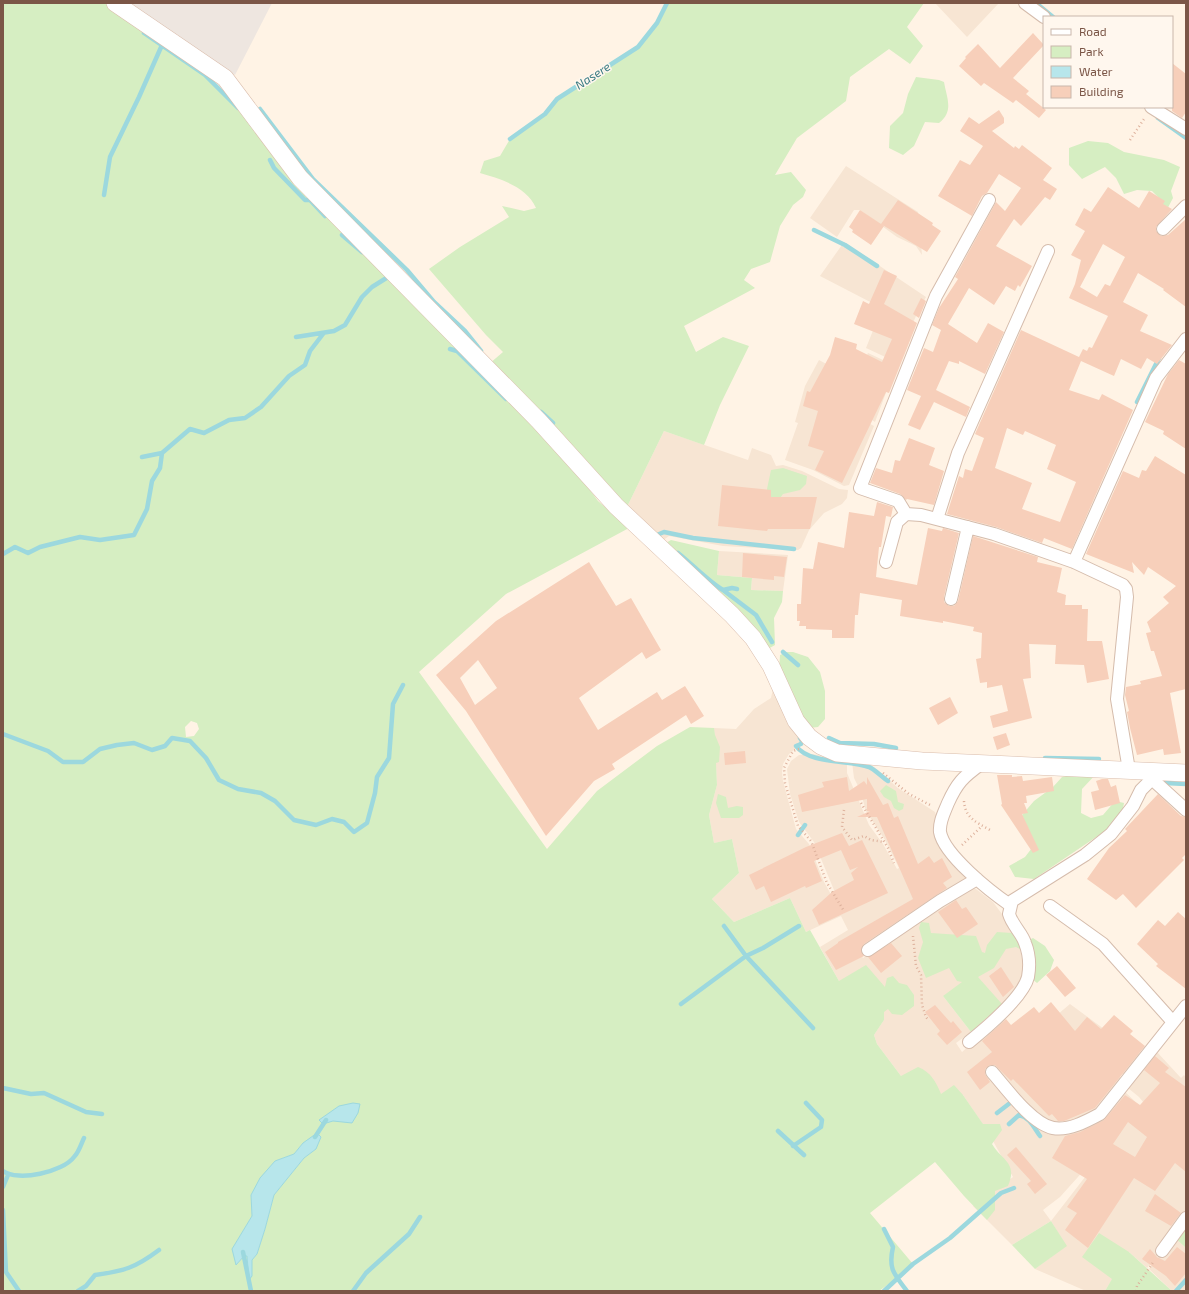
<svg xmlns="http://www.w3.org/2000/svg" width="1189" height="1294" font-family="'Exo 2',sans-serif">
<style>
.residential{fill:#f7e5d3}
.industrial{fill:#eee6e0}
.green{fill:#d6eec2;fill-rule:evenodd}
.water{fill:#b7e6eb;stroke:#9cd8de}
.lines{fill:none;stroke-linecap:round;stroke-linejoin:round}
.stream{stroke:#9cd8de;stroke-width:4.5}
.building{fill:#f7cfba;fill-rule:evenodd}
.street-casing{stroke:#d5bcac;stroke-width:14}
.secondary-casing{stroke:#dabdac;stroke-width:18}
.path{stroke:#ddb19c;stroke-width:2.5;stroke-dasharray:1 3;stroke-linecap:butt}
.street{stroke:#fff;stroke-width:12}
.secondary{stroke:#fff;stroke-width:17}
.labels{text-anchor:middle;stroke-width:3;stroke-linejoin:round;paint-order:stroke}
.water-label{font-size:12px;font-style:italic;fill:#387a82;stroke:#fff7ee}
</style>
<rect width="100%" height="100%" fill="#fff3e5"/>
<!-- residential -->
<path class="residential" d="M935 3H999L967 37Z
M846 166 918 212 922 255 916 246 897 237 860 210H854L837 237 810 218Z
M844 242 926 297 916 316 896 362 866 348 878 318 876 305 820 276Z
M868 353 896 366 875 422 845 403 847 412 874 426 849 485 844 486 813 470 785 460 798 423 795 422 805 386 819 360 856 380Z
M664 431 748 460 752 448 771 455 776 466 783 465 802 471 839 489 848 490 847 498 842 504 824 513 809 530 801 548 798 550 723 546 669 536 662 541 626 509Z
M719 551 788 555 783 591 751 590 752 578 717 575Z
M773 689 803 743 789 754 783 764 782 772 783 781 796 829 809 844 824 882 842 914 846 912 834 890 814 842 799 822 790 794 787 769 791 761 799 755 812 754 847 760V773L869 825 883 844 897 869 899 868 885 840 866 811 860 790 854 778 852 762 874 767 898 788 935 812 948 857 968 880 859 951 863 958 972 886 993 902 1002 914 1019 941 1023 966 1021 980 1015 993 1002 1004 943 996 971 1032 956 1043 962 1052 992 1026 1013 1052 1070 1004 1104 1029 1122 1040 1140 1055 1124 1075 1089 1048 1095 1057 1122 1079 1102 1108 1072 1122 1037 1124H1089L1092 1143 1086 1168 1060 1197 1043 1210 1051 1221 1085 1177 1097 1123 1124 1091 1140 1106 1186 1107V1210L1158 1255 1147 1268 1129 1252 1105 1291H1086L1035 1269 1066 1246 1051 1221 1012 1245 973 1206 1013 1177 988 1132 963 1095 948 1107 901 1076 877 1044 874 1035 884 1020 839 981 820 947 848 930 841 916 806 932 790 898 734 922 712 899 739 873 732 839 714 843 709 815 717 785 714 728 736 729 754 709 771 698Z
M1157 1052 1181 1078 1184 1075 1186 1078V1098L1152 1113 1139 1097 1128 1088Z
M1174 1237 1186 1248V1291H1172L1149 1269Z"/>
<!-- industrial -->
<path class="industrial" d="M119 3H272L235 75Z"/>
<!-- green -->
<path class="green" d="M3 3H107L205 75 223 92 495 389 535 424 576 471 598 501 629 528 506 594 419 672 547 849 597 791 657 746 690 727 714 728 715 735 720 747 719 762 716 763 717 785 709 815 714 843 732 839 739 873 712 899 734 922 790 898 806 932 810 930 839 981 866 965 885 987 887 978 893 976 899 983 907 985 914 995V1006L902 1015 892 1014 888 1009 884 1012V1020L874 1035 877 1044 901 1076 918 1067C931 1072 936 1082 941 1094L954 1085 963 1095 983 1124H1000L1002 1130 992 1144C1002 1161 1018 1162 1008 1186L995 1191V1210L987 1220 964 1196 935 1162 870 1213 913 1264 897 1278 879 1291H3ZM191 721 197 723 199 729 194 736 186 737 185 727ZM303 1143 316 1149 304 1158 274 1195 265 1229 257 1254 252 1260V1275L247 1272V1256H244L236 1265 240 1236 252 1216 251 1195 275 1161 294 1154Z
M667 3H924L907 27 923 46 910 64 889 49 850 77 846 101 797 138 775 175 791 172 806 190 803 197 793 205 780 226 770 262 751 269 744 280 755 288 684 326 696 352 723 337 749 346 720 405 704 445 664 431 626 509 489 364 503 352 486 335 429 269 460 247 509 217 502 206 524 211 536 208C527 187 501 179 480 173L484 161 500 156 510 139 545 114 557 99 638 47 657 23Z
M916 77 939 80 944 82C947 99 954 111 939 123L925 122 914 146 903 155 889 148 890 126 903 113 908 94Z
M1088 141 1108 143 1124 152 1164 160 1180 167 1171 191 1173 198 1162 219 1161 200 1152 191 1137 190 1124 194 1116 178 1105 167 1082 179 1069 165V148Z
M783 468 807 476 806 484 800 490 783 494 775 505H769L767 489 771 470Z
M671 540 719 551 717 575 752 578 751 590 783 591 782 602 774 618 775 645 768 649 664 544Z
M787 652H793L808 657 820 672 825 691V719L818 727 809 728 779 672 780 655Z
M1090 771 1097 773 1082 789 1081 813 1091 818 1103 815 1115 801 1124 803 1122 814 1114 825 1034 879 1015 877 1009 866 1025 857 1035 844 1022 815 1034 801 1053 787 1062 777Z
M886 785 896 791 898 802 904 804 903 809 899 811 894 808 891 801 884 797 880 791Z
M718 794 726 797 728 808 737 806 743 807V815L739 818H721L716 803Z
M921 922 929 923 931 933 976 936 982 952 985 953 987 945 997 932 1012 933 1029 940 1033 938 1045 946 1054 960 1050 971 1037 983 1032 979 1022 950 1016 947 1006 949 994 968 978 977 1002 1004 971 1032 943 996 962 982 957 981 949 968 926 978 918 958 923 942 919 928Z
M1051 1221 1067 1246 1035 1269 1012 1245Z
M1186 1225V1248L1174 1237Z
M1099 1233 1129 1252 1172 1291H1105L1112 1279 1082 1257Z"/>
<!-- water -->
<path class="water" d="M353 1103 360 1104 358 1113 352 1123 333 1121 323 1124 319 1120 339 1106Z
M317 1133 321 1137 316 1149 304 1158 274 1195 265 1229 257 1254 252 1260V1276L249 1280 247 1256H244L236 1265 232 1249 252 1216 251 1195 260 1178 275 1161 294 1154 303 1143Z"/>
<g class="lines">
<!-- stream -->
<path class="stream" d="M1036 3 1053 17
M144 33 205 75 238 108
M260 109 313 179 407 270 434 302 465 331 481 351
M1158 118 1186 138
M510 139 545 114 557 99 638 47 657 23 667 3
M270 160 274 168 305 200H310L325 216
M104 195 110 157 139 97 162 45
M814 230 845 245 877 266
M342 235 362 252
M296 337 334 331 345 325 362 297 372 287 388 277
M450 349 457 351 506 399
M1137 402 1159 358
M541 412 553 423
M142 457 162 453 190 429 204 433 229 420 245 418 261 407 289 376 305 365 310 351 323 334
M657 535 664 532 693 538 794 549
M678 553C692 564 709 582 723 590L732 588 737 589
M3 554 15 547 28 553 40 547 80 537 100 540 134 535 147 509 152 481 160 468 162 453
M723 590 756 615 772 642
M783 652 798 665
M3 734 48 751 63 762H83L100 749 117 745 134 743 152 750 165 746 172 738 190 741 206 758 219 780 238 789 261 793 275 801 294 820 316 825 332 819 344 822 354 832 367 823 375 793 377 777 389 758 393 704 403 685
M800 738 802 741 801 744 796 746C809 764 848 760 869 767 873 768 883 778 888 781
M829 738 840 743 874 744 896 748
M1045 758 1099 759
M1165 783 1186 784
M798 835 805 825
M724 926 746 956 813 1028
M681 1004 746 956 763 948 799 926
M3 1088 31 1094 44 1093 86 1112 102 1114
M997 1113 1010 1103 1011 1099
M1009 1124 1019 1115C1030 1117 1034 1128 1040 1136
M778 1131 804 1155
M315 1137 326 1120
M793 1146 821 1127 822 1120 806 1103
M3 1171C18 1182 63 1172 74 1157 79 1152 81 1144 84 1138
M3 1187 8 1175
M3 1210 6 1272 19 1291
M884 1229 893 1247C888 1269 894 1274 907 1291
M243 1252 251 1291
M78 1291 86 1286 95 1275C124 1271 135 1268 159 1250
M353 1291 366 1273 409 1234 420 1217
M884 1291 913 1264 950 1238 1001 1193 1014 1188
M1176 1291 1186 1280"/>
</g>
<!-- building -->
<path class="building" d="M1033 33 1044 45 1013 78 1029 91 1026 94 1046 110 1039 118 1016 100 1013 103 984 83 981 86 959 66 966 58 965 57 978 44 1000 68Z
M1172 63 1186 74V112L1182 118 1172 111Z
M999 110 1004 118V123L992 131 1014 148 1015 146 1019 149 1022 145 1052 168 1043 180 1057 189 1050 200 1045 197 1021 226 1014 219 996 246 1032 266 1020 287 1018 285 1015 291 1006 286 994 305 969 288 948 324 977 343 988 323 1004 332 985 374 959 361V364L949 361 936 390 970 407 966 417 934 402 920 430 908 425 921 396 907 390 924 348 933 352 941 330 932 325 939 308 958 279 955 277 996 202 1005 211 1021 188 999 174 987 193 982 196 972 216 938 196 960 160 970 165 983 146 960 131 969 117 979 124Z
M1108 187 1139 208 1149 191 1165 201 1163 204 1172 209 1156 227V231L1161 236 1168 235 1186 219V307L1163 290 1164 289 1138 273 1123 302 1148 315 1140 331 1172 345 1157 364 1147 358 1141 369 1121 359 1114 376 1081 361 1069 390 1099 400 1102 394 1133 410 1072 549 1044 538 1042 543 996 527 947 514 959 476 963 478 965 469 972 471 984 438 975 434 1021 330 1079 357 1083 349 1087 351 1089 347 1092 348 1108 316 1069 298 1075 284 1081 260 1071 255 1085 231 1075 225 1084 208 1091 212ZM1103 244 1125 257 1110 286 1105 284 1097 297 1080 287ZM1007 428 1023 435 1025 431 1056 445 1047 469 1076 482 1060 522 1022 509 1032 483 995 468Z
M898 200 933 223 932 225 941 231 927 252 881 224Z
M860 210 884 226 871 245 852 232 853 230 849 227Z
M884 270 897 276 884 304 917 323 889 393 886 392 842 483 815 470 824 451 808 446 818 411 803 406 807 391 810 392 830 355 835 337 857 344 856 349 882 362 892 339 854 324 863 301 869 304Z
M921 298 926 301 919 318 913 314Z
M1179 360 1186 364V449L1163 434 1164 431 1145 422 1168 374Z
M909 438 935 448 929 465 944 471 934 505 907 499 906 500 900 494 870 483 876 468 892 473 895 460 900 461Z
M1155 456 1186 475V689L1170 693 1181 753 1164 755 1163 749 1137 755 1130 728 1127 712 1129 711 1125 695 1126 687 1141 684 1140 681 1162 676 1154 651H1151L1146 633 1151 632 1147 622 1169 603 1163 597 1176 586 1148 567 1144 575 1132 562 1134 573 1086 554 1123 471 1139 478 1142 470 1146 471Z
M722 485 771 490V497H817L810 529H768L767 531 718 526Z
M877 502 893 507 891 517 886 516 881 547H879L876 577 917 585 928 528 942 531 943 528 959 533 944 597V602L949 606H954L958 601 973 536 1038 557 1037 562 1062 568 1057 592 1066 595 1065 605H1082V609H1088L1087 641H1102L1109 679 1087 683 1084 665 1055 664 1056 645 1029 644 1031 678 1023 679 1032 718 993 728 990 716 1008 711 1002 685 987 688V682L980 683 976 659 981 658 982 633 973 631 974 627 943 621V623L900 616 902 600 860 593 858 615H855L854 638H832V630L806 629V626H799L800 621H797V604H801L803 568 813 569 818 542 844 548 849 512 874 516Z
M743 553 787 557 784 577 774 576V580L742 577Z
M589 562 616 606 631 598 661 650 646 659 642 652 579 698 598 730 657 692 662 700 685 686 704 716 691 724 686 715 612 764 615 769 594 781 546 836 466 711 436 675 496 621ZM478 660 497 688 475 705 460 678Z
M950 697 958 713 938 725 929 708Z
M1006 733 1010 745 997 750 993 737Z
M745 751 746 763 725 765 724 753Z
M997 775H1012V777L1022 776 1023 781 1052 777 1054 791 1026 796 1027 803H1024L1028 813 1022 814 1039 850 1033 853 1001 805 1002 804Z
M847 777 849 791 864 781 867 785V777L883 805 888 803 894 818 898 816 918 864 929 856 934 863 942 858 952 877 943 883 947 888 864 944 861 950 864 956 836 970 825 952 838 943V942L913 899 877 817H857L870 811H867V799L802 812 798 795 824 787 822 782Z
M1102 779H1108L1111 787 1116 785 1120 803 1095 810 1091 792 1099 790 1096 781Z
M1158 794 1181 816 1186 817V854L1182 858 1184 860 1136 908 1123 894 1116 900 1087 879 1109 848 1127 831 1125 829Z
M842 833 849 846 862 840 888 893 819 925 812 910 832 892 854 880 851 873 858 867 850 870 841 850 814 861 822 881 806 888 805 886 771 902 764 886 756 890 749 875 806 847Z
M956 900 962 909 966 907 978 924 957 938 938 912Z
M1178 912 1186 919V989L1156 966 1158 964 1137 944 1158 920 1165 926Z
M891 943 902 956 881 973 868 957Z
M1057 966 1076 988 1065 997 1046 975Z
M1001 967 1014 987 1003 997 989 976Z
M1051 1002 1075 1031 1087 1017 1101 1029 1114 1015 1133 1031 1130 1034 1145 1046 1095 1108 1064 1121H1058L1052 1114 1049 1116 1013 1079 1011 1081 995 1065H990L985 1069V1074L990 1082 980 1090 967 1072 992 1052 982 1041 1006 1019 1011 1025 1034 1007 1039 1013Z
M935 1005 951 1023 953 1021 962 1032 947 1045 937 1034 940 1031 925 1012Z
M1155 1056 1169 1068 1165 1072 1186 1087V1172L1175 1163 1155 1191 1134 1178 1088 1248 1065 1230 1077 1213 1067 1207 1087 1179 1052 1158 1065 1136 1080 1132 1104 1120 1125 1095 1140 1105 1160 1083 1144 1070ZM1128 1122 1147 1137 1135 1157 1113 1144Z
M1016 1147 1047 1184 1035 1194 1027 1184 1031 1181 1007 1155Z
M1155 1194 1181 1213 1171 1226 1145 1211Z
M1177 1247 1186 1254V1273L1175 1286 1166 1276 1142 1259 1150 1249 1157 1257 1165 1261Z"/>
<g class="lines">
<!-- street casing -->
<g class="street-casing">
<path id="street" d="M1025 3 1044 17
M1151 107 1186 129
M1163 229 1186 206
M906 514 898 501 860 488 936 296 989 200
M937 519 958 453 1048 251
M886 562 897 522 906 514 921 515 994 534 1074 562 1123 585 1126 589 1127 597 1117 699 1129 770
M1074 562 1156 378 1186 339
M951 599 968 527
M981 764C963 777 957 783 948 803 944 813 939 822 940 832 944 855 991 892 1010 905
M1153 772 1152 779 1186 810
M1050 906 1103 944 1173 1022
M868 950 940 901 977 879
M969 1042C985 1029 1023 997 1028 977 1030 966 1029 953 1025 943 1022 933 1012 925 1009 914L1012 901 1085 855 1111 834 1133 806 1141 790 1152 779
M992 1072C1006 1088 1032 1124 1053 1128 1069 1131 1087 1121 1100 1114L1186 1006
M1162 1251 1186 1218"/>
</g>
<!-- secondary casing -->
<g class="secondary-casing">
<path id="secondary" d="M115 3 225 78 300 178 539 421 616 506 732 615 753 638 771 666 796 721 809 737 821 746 837 753 922 761 1186 773"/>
</g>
<!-- path -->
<path class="path" d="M1130 140 1144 119
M799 749 793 751 784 768 785 783 798 826 811 841 827 883 844 911
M883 773 909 794 932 806
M964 801C965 818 976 822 990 830
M861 803 888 848 894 863
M844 810 842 827 852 840 864 836 871 840 884 842
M962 845 982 826
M913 936 916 966 921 975 922 1005 926 1017 929 1021
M1136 1291 1137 1286 1154 1261"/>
<!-- street -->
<use href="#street" class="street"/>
<!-- secondary -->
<use href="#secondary" class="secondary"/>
</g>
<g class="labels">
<!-- water labels -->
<g class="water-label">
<text transform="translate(593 76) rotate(-33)" y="4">Nasere</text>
</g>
</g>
<!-- border -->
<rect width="1189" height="1294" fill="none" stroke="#7b5647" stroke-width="8"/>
<!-- legend -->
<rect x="1043" y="16" width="130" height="92" fill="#fff7ee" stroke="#cab7ab"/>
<rect x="1051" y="29" width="20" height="6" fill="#ffffff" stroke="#cab7ab"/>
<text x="1079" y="36" font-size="12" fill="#7b5647">Road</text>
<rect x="1051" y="46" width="20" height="12" fill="#d6eec2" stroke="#cab7ab"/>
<text x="1079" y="56" font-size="12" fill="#7b5647">Park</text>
<rect x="1051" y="66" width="20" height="12" fill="#b7e6eb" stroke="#cab7ab"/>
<text x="1079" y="76" font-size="12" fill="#7b5647">Water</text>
<rect x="1051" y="86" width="20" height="12" fill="#f7cfba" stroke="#cab7ab"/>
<text x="1079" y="96" font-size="12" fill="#7b5647">Building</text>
</svg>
